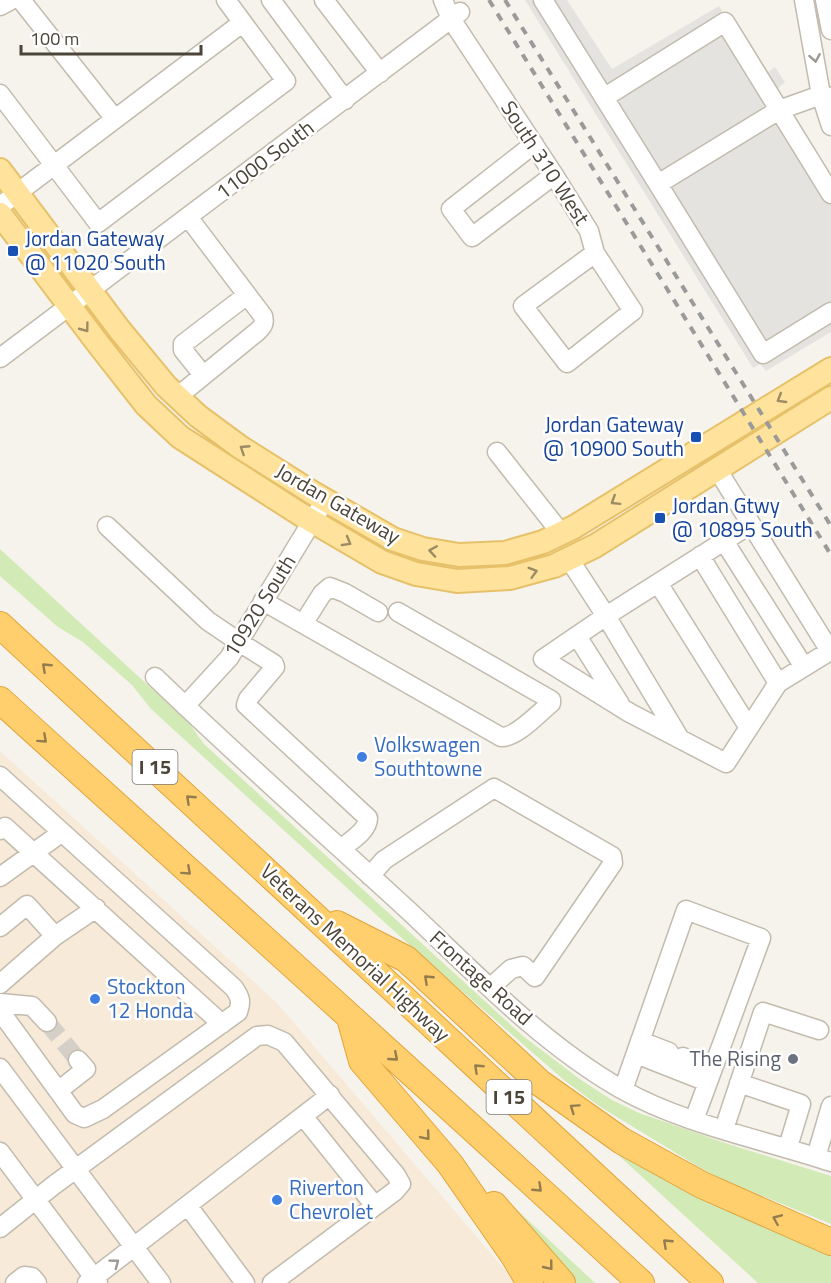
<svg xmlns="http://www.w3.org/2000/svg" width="831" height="1283" font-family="'Titillium Web',sans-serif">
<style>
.commercial{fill:#f7ead8}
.green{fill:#d2eab5}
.parking{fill:#e5e3e0}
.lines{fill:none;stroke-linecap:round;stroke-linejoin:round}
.minor-tunnel{stroke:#d4d0c8;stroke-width:18;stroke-dasharray:18 9;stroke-linecap:butt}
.minor-casing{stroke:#c2bbae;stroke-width:21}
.major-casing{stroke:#e6c16a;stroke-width:26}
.highway-casing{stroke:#e0a43c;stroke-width:28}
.minor{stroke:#fff;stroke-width:18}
.major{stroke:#ffe39c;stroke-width:22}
.highway{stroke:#ffcf6e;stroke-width:26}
.rail{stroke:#9a9a9a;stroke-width:4;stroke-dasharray:8 8;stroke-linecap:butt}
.oneway{stroke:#9c9892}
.oneway2{stroke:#9c8c66}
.oneway3{stroke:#937c4e}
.transit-dot{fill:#1a4fb4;stroke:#fff;stroke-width:2}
.shop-dot{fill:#3f7fe0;stroke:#fff;stroke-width:2}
.worship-dot{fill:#6b7280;stroke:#fff;stroke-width:2}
.labels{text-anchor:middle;stroke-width:5;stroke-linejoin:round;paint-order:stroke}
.shield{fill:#fff;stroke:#817c74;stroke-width:1.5}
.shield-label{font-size:20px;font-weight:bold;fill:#4b4439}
.street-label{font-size:21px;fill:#4b4439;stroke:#fff}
.transit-label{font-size:21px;fill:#164399;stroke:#fff;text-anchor:start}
.shop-label{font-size:21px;fill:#366cbe;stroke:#fff;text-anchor:start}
.worship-label{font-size:21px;fill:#5b616d;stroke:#fff;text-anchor:end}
</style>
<rect width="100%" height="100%" fill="#f6f3ec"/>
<!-- commercial -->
<path class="commercial" d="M0 751 277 1003 516 1283H0Z"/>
<!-- green -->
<path class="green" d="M0 549 189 723 204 744 523 1036 581 1080 612 1100 639 1113 725 1143 831 1176V1224L721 1179 699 1167 599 1106 564 1080 416 951 151 709 132 685 83 642 58 627 0 576Z
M618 1150 671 1182 722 1208 831 1254V1283H758L616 1153Z
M515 1208 595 1283H573L512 1210Z"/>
<!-- parking -->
<path class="parking" d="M525 0H567L612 69 719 6 763 76 775 67 785 82 774 92 831 185V332L766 371 760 364 753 368Z"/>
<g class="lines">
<!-- minor-tunnel -->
<path class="minor-tunnel" d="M47 1022 78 1060"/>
<!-- minor casing -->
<g class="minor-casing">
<path id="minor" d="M21 0 115 119
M271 0 345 100
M324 0 380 73
M443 0 451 19 554 175 589 231 595 253 633 311 567 363 523 306 595 253
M543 0 658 184 779 110 821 95 831 97
M804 0 821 95 831 126
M825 0 831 30
M0 6 11 0
M0 94 98 223 286 81 226 0
M605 97 725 22 831 194
M534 144 451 209 472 237 554 175
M658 184 763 354 831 312
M0 206 242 23
M0 358 460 12
M203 375 183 350V344L247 295
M177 397 258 331C263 326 265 323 263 316L188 217
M497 452 561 533
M717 469 751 524
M107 526 208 621 239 642 274 664 275 667 248 699 246 705 368 818C368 831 350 841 341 849
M724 541 804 667
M700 556 778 683
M569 559 606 616 751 524 830 651 778 683 726 763 630 713 543 659 606 616 680 739
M658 583 749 728
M263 601 501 737C516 738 539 713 551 703V700L544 696 398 612
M303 624 322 594 330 587 345 593 378 612
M577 636 620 704
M155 677C238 757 324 833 409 911 476 974 541 1043 621 1089 685 1125 762 1139 831 1162
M185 706 229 658 325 500
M0 776 234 988C240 997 242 1001 238 1012L103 1109 84 1118 75 1114 0 1011
M0 830 5 827 222 1024
M370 876 384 860 494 788 612 856 613 863 535 977 523 966 511 969 491 987
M0 877 61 833
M0 927 27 905 55 936
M0 984 55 936 96 908
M0 1003 32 1006 47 1022
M640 1041 669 1052
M636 1054 707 1082
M683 1057 712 1070
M0 1068 161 1283
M739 1083 801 1104 788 1147
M623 1090 686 910 761 938 694 1120
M58 1091 86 1069 78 1060
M303 1116 375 1206
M724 1129 763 1012 819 1030
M0 1152 98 1283
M816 1157 831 1106
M188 1206 245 1283
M0 1228 54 1185 257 1036 268 1035 284 1042 396 1175 401 1184 395 1191 272 1283
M15 1283 24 1276 32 1277 37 1283
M87 1283 330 1095"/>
</g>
<!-- major casing -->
<g class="major-casing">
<path id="major" d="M0 170 119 329 166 386 198 416 240 447 313 493 393 539 423 549 459 555 505 553 543 542 574 527 831 369
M0 214 99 345 146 405 180 437 300 514 382 562 416 574 457 581 510 578 554 566 595 546 831 398"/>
</g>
<!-- highway casing -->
<g class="highway-casing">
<path id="highway" d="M0 625C238 843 473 1064 710 1283
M0 700C214 894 429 1087 641 1283
M337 924 406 959 540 1083 622 1141 702 1185 831 1242
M350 1018 362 1061 450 1164 514 1256 530 1283
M494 1205 562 1283"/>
</g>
<!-- minor -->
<use href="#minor" class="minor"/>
<!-- major -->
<use href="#major" class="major"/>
<!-- highway -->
<use href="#highway" class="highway"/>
<!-- rail -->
<path class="rail" d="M489 0 831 555
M505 0 831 526"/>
</g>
<!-- one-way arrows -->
<defs><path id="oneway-chevron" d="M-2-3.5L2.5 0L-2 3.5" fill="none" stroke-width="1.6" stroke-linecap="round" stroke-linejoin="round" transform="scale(1.5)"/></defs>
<g class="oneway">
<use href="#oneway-chevron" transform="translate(815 58) rotate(80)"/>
<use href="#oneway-chevron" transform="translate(115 1263) rotate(-37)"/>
</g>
<g class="oneway2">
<use href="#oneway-chevron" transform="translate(85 328) rotate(53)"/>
<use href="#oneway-chevron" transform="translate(781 399) rotate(149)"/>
<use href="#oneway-chevron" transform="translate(244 449) rotate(-147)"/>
<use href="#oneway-chevron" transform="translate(615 501) rotate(148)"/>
<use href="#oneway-chevron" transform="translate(347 542) rotate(30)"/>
<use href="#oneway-chevron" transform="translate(433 551) rotate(-171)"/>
<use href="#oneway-chevron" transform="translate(533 572) rotate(-16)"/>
</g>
<g class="oneway3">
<use href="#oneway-chevron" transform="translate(46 667) rotate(-137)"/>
<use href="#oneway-chevron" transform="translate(43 739) rotate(42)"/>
<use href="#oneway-chevron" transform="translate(190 799) rotate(-137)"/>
<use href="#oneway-chevron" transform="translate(187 871) rotate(42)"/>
<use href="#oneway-chevron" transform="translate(428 979) rotate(-137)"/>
<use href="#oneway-chevron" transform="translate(394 1057) rotate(41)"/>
<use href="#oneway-chevron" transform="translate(478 1068) rotate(-137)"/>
<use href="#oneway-chevron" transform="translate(574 1108) rotate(-145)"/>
<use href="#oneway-chevron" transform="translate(426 1136) rotate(50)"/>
<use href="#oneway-chevron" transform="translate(538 1188) rotate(43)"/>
<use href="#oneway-chevron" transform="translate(777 1219) rotate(-157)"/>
<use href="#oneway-chevron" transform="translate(667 1243) rotate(-137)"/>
<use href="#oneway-chevron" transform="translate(549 1266) rotate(51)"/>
</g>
<!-- markers -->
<g class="transit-dot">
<rect x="7" y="245" width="12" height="12" rx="3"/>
<rect x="690" y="431" width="12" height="12" rx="3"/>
<rect x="654" y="512" width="12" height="12" rx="3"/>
</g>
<g class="shop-dot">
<circle cx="362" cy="757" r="6"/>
<circle cx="95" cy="999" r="6"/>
<circle cx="277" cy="1200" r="6"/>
</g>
<circle class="worship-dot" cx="793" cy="1059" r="6"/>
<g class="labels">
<!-- shield labels -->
<g class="shield">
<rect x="132.5" y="750" width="45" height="34" rx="4.5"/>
<rect x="486.5" y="1080" width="45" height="34" rx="4.5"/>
</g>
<g class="shield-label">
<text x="155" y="774">I 15</text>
<text x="509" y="1104">I 15</text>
</g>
<!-- street labels -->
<g class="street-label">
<text transform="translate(265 160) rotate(-37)" y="7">11000 South</text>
<text transform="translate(545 163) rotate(57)" y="7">South 310 West</text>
<text transform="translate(338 504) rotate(30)" y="7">Jordan Gateway</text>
<text transform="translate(260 606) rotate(-58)" y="7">10920 South</text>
<text transform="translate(355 953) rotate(43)" y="7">Veterans Memorial Highway</text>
<text transform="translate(481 978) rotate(42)" y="7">Frontage Road</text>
</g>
<!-- transit labels -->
<g class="transit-label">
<text x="25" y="246">Jordan Gateway<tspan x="25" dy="24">@ 11020 South</tspan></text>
<text x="684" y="432" text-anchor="end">Jordan Gateway<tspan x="684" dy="24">@ 10900 South</tspan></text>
<text x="672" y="513">Jordan Gtwy<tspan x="672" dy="24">@ 10895 South</tspan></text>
</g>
<!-- shop labels -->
<g class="shop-label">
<text x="374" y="752">Volkswagen<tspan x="374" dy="24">Southtowne</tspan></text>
<text x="107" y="994">Stockton<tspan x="107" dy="24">12 Honda</tspan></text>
<text x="289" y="1195">Riverton<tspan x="289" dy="24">Chevrolet</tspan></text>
</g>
<!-- worship labels -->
<g class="worship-label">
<text x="781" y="1066">The Rising</text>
</g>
</g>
<!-- scale -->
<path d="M21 45v9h180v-9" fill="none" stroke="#4b4439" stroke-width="3"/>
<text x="30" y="45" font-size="18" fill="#4b4439" stroke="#ffffff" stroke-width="4.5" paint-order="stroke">100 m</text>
</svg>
